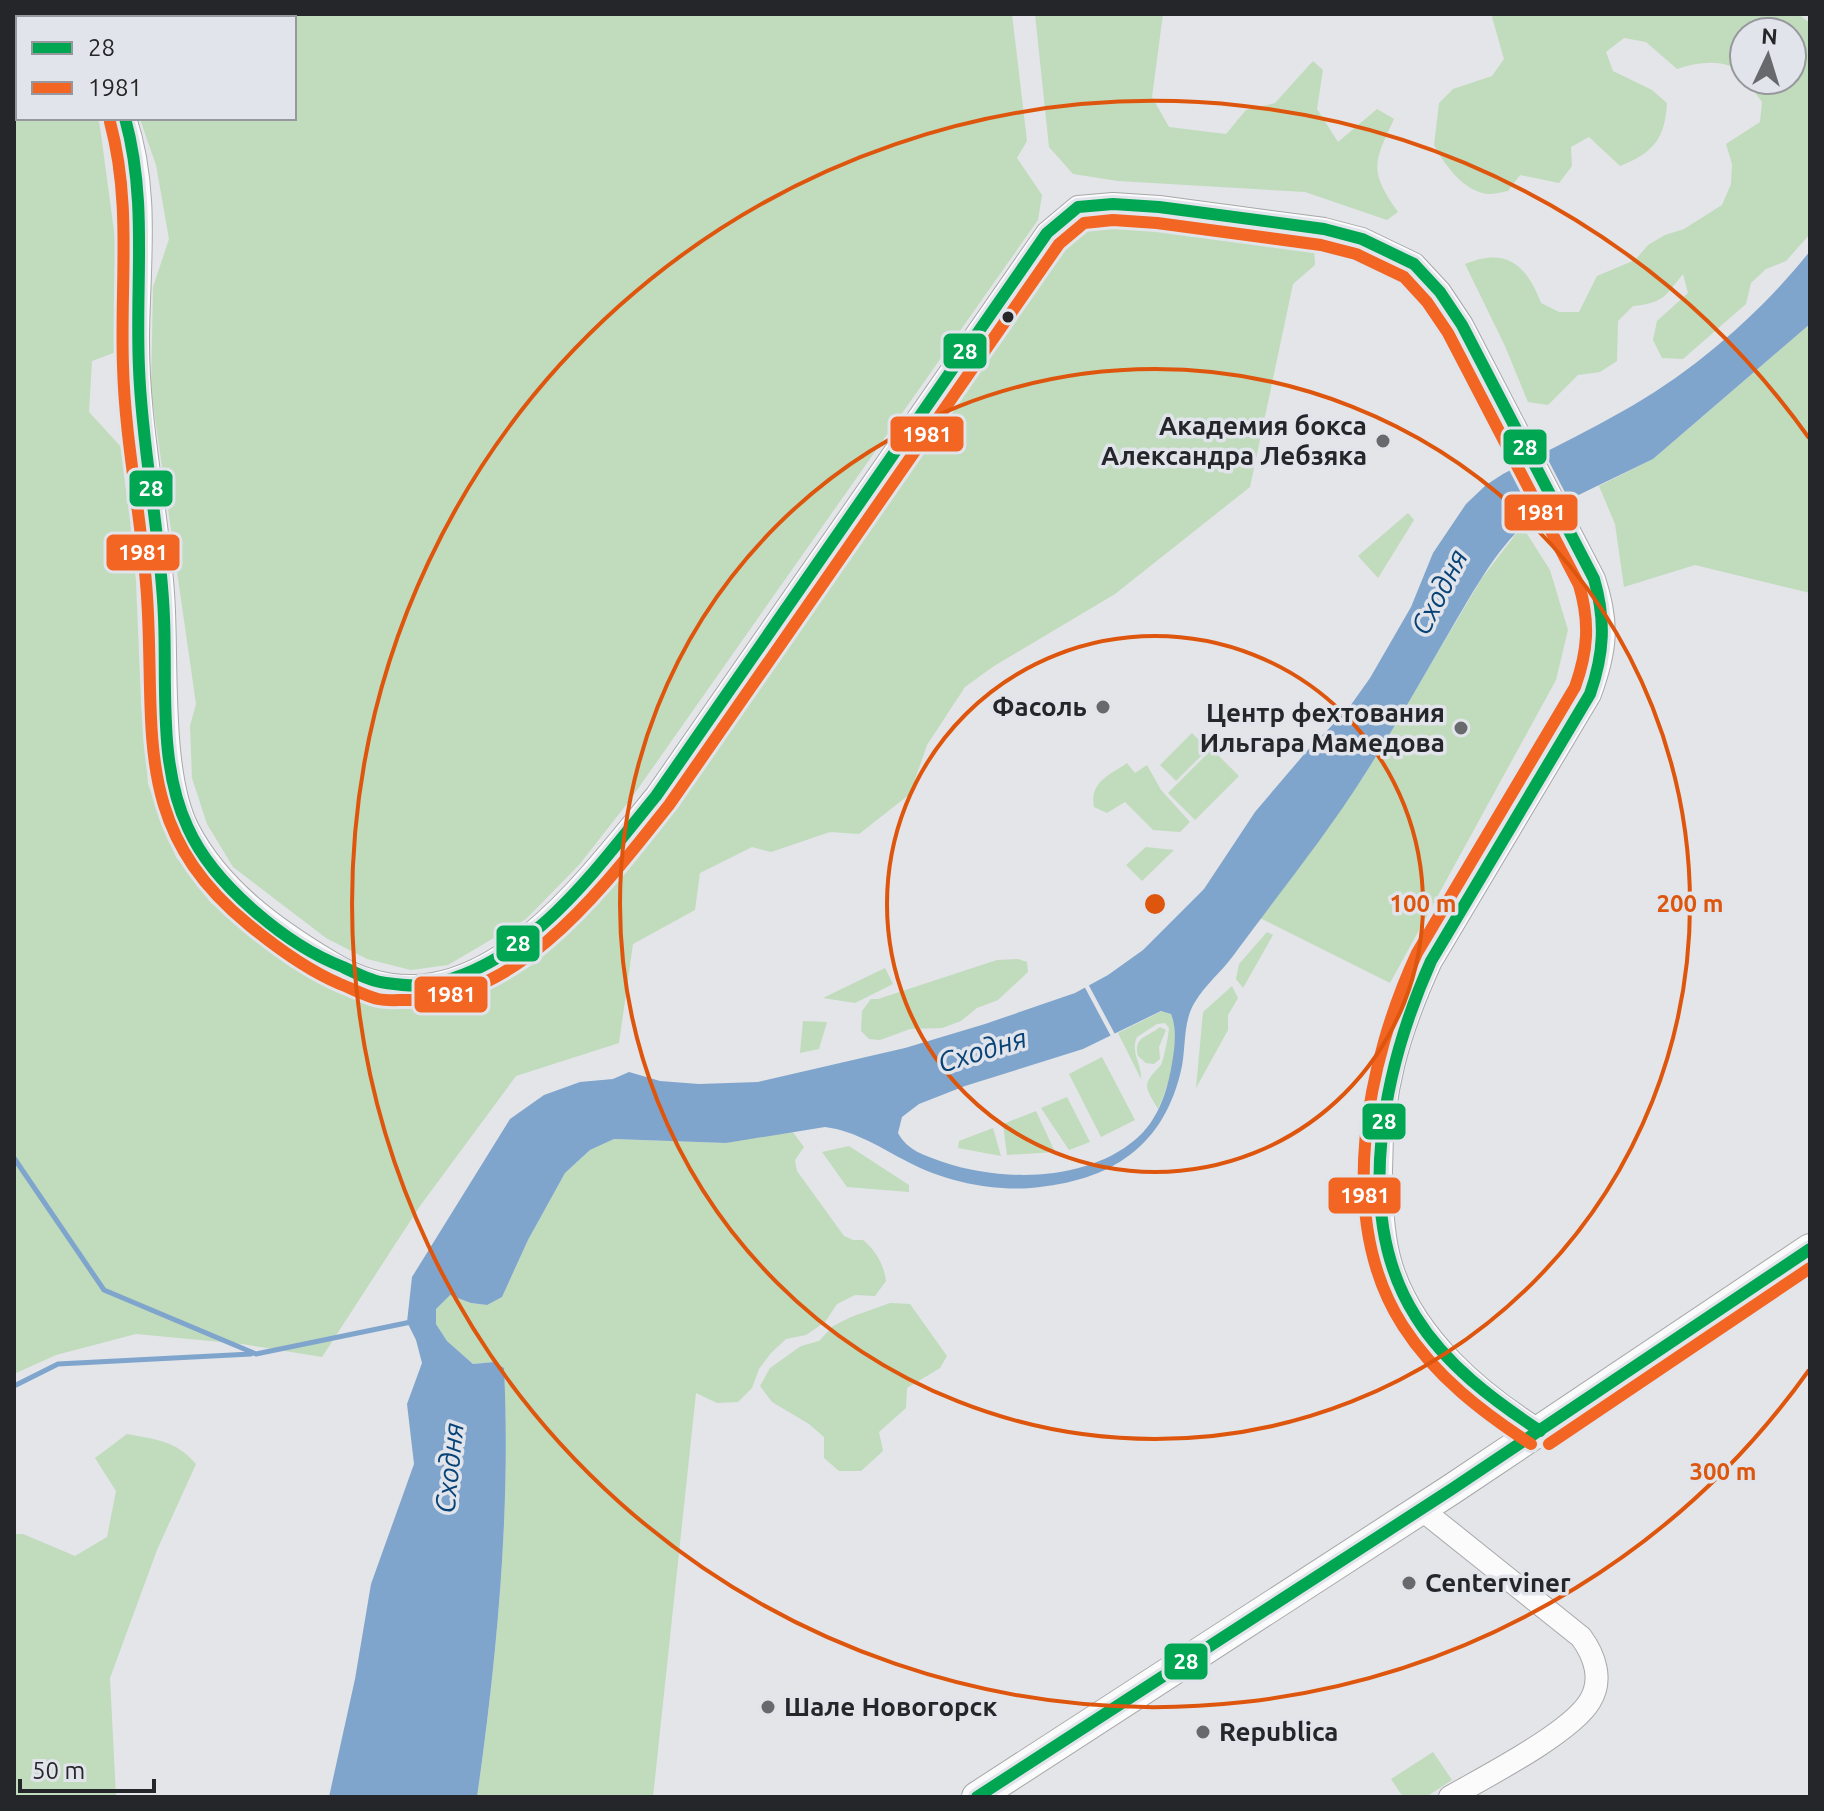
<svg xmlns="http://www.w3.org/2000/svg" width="1824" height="1811" font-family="Ubuntu,sans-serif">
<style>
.green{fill:#c1dbbd}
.water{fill:#80a5cd;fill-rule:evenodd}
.pier{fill:#e3e5e8}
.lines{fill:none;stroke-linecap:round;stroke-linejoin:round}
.stream{stroke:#80a5cd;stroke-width:5}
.minor-casing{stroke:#a8a8ab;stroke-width:24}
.secondary-casing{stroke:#a8a8ab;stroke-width:32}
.minor{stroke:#fbfbfc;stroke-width:22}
.secondary{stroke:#fbfbfc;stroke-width:30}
.bus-1-casing{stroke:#e1e4ea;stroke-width:18}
.bus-2-casing{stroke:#e1e4ea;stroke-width:18}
.bus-1{stroke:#00a651;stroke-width:12}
.bus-2{stroke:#f26522;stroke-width:12}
.ring{fill:none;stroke:#de560d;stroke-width:4}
.bus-dot{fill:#252629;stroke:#e1e4ea;stroke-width:3}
.poi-dot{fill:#68696c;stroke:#e1e4ea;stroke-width:3}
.labels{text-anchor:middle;stroke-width:7;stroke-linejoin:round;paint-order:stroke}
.poi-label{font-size:26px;font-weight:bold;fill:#252629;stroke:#e1e4ea;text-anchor:end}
.water-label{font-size:28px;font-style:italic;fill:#084377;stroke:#e1e4ea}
.centre{fill:#de560d;stroke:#e1e4ea;stroke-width:4}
.ring-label{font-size:24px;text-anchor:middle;font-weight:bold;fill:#de560d;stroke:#e1e4ea;stroke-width:7;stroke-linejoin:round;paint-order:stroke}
.line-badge{stroke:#e1e4ea;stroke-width:3}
.badge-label{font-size:22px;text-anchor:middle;font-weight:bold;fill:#fff}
</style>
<rect width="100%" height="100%" fill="#e3e5e8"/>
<!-- green -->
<path class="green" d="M14 14H65L67 18H18V118H98L100 127 115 238 116 352 92 361 89 412 123 449 136 581 141 702 148 784 176 857 211 903 291 967 353 995 434 1003 496 983 556 938 630 860 754 685 1036 278 1082 224 1121 218 1314 245 1315 265 1293 284 1250 487 1115 594 994 666 965 687 927 745 910 794 859 834 830 832 771 852 752 847 700 873 695 910 633 944 619 1043 516 1076 420 1206 322 1357 242 1344 136 1334 56 1355 14 1374Z
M106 14H1012L1027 141 1017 158 1042 195 1038 220 630 800 579 865 526 919 448 965 411 970 367 959 326 938 233 867 207 824 192 778 190 726 196 704 151 390 153 287 169 239 156 165 141 122V118H294V18H107Z
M1035 14H1163L1152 97 1169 127 1226 134 1246 110 1275 103 1313 61 1323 70 1317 109 1338 142 1377 109 1394 119C1373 164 1369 170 1398 212L1387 220 1305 192 1118 181 1073 174 1049 147Z
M1495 14H1798L1810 23V234L1786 261 1766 269 1751 283 1746 304 1683 359 1662 358 1653 340 1657 321 1688 293 1683 274C1665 296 1664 303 1633 306L1618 321 1617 361 1600 372 1578 375 1548 405 1528 402 1505 346 1465 264C1506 247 1526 264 1541 303L1559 312H1579L1597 276 1635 260 1648 245 1665 235 1684 229 1722 205 1731 184 1732 164 1726 144 1760 122 1762 102 1746 80H1792V32H1744V77C1729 57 1699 62 1677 69L1646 42 1624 38 1606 52 1613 71 1652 90 1667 103C1665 139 1653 153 1620 166L1589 137 1571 147 1572 166 1559 183 1520 175 1508 191C1502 192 1494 194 1488 194 1464 192 1444 164 1434 145L1439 103 1453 89 1492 76 1504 59 1492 17Z
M1810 324V593L1695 565 1624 587 1615 524 1599 486 1653 459Z
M1408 513 1414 520 1378 578 1358 556Z
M1522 526 1550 570 1568 630 1556 680 1390 983 1260 918 1364 776 1482 578Z
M1192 733 1208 749 1176 781 1160 765Z
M1212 749 1239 776 1195 820 1168 793Z
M1127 763 1135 773 1147 765 1161 790 1190 822 1180 832 1153 830 1125 802 1107 813 1094 807C1089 782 1110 775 1127 763Z
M1146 847 1174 850 1142 881 1126 865Z
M1267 932 1273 935 1243 988 1236 979 1239 964Z
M1018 959 1027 962 1028 972 998 1000 977 1008 961 1021 942 1028 910 1029 880 1040 869 1039 861 1031 862 1011 871 999H878L997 960Z
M885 968 893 984 855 1003 823 998Z
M1232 986 1238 998 1228 1015V1030L1196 1088 1203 1012Z
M1162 1011 1171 1014C1182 1043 1170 1082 1158 1109 1144 1085 1142 1085 1161 1065 1163 1063 1169 1033 1169 1028L1165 1023 1157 1024 1137 1037C1130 1053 1142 1064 1141 1079L1118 1033Z
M803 1021 827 1022 819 1049 800 1053Z
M1160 1027 1166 1030 1159 1047 1160 1059 1154 1064 1146 1063 1138 1056C1133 1037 1148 1037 1160 1027Z
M1102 1057 1135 1120 1101 1137 1069 1074Z
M1067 1097 1090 1142 1069 1150 1041 1108Z
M1036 1111 1055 1152 1007 1155 1003 1124Z
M993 1128 1001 1156 958 1148 959 1141Z
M792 1131 804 1147 795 1160 797 1171 844 1236 853 1240H863C875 1250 884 1264 886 1281L875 1296 855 1295 837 1304 825 1322 806 1335 786 1339 771 1353 759 1369 752 1388 738 1402 717 1403 696 1393 653 1797H477C497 1658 511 1509 504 1369L494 1362 473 1364 447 1341 436 1324V1309L450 1294 471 1303 486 1305 502 1297 528 1240 565 1173 590 1150 614 1139 726 1143Z
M849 1146 909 1185V1192L847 1187 822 1152Z
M890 1303 910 1304 947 1356 940 1368 907 1388 906 1408 879 1432 883 1451 861 1471H839L824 1458V1437L809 1424 772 1402 760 1386 770 1368 801 1346 819 1341 833 1326 851 1317Z
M127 1434C157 1440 175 1440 196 1464L157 1550 110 1678 116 1797H14V1534H23L75 1556 107 1537 116 1491 95 1458Z
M1433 1752 1452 1780 1426 1797H1403L1391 1779Z"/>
<!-- water -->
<path class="water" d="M1810 251V324L1653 459 1533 517C1499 544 1476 587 1454 624 1425 674 1396 725 1365 774 1325 837 1277 896 1233 956 1222 971 1205 985 1195 1002 1183 1021 1186 1045 1182 1066 1165 1147 1111 1181 1031 1188 990 1191 944 1181 908 1162 881 1148 856 1131 825 1127L726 1143 614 1139 590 1150 565 1173 528 1240 502 1297 487 1305 471 1303 450 1295 436 1309V1324L447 1341 473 1364 494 1362 504 1368C511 1508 497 1658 477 1797H329L355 1679 371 1584 414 1464 407 1404 422 1363 416 1340 407 1322 412 1277 510 1119 544 1095 580 1082 613 1079 629 1072 660 1081 699 1084 758 1082 905 1048 985 1024 1075 993 1108 975 1143 950 1204 889 1255 812 1306 752 1348 709 1370 678 1411 607 1433 553 1466 504 1486 485 1503 474C1543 453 1584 433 1623 411 1693 372 1760 314 1810 251ZM1161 1011 1171 1014C1178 1031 1174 1052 1171 1069 1166 1095 1157 1121 1136 1139 1086 1182 1002 1182 943 1162 924 1155 908 1151 898 1133L902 1117 919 1104 965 1086 1083 1049Z"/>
<!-- pier -->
<path class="pier" d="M1542 448 1571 504 1545 516 1517 462Z
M1087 982 1117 1038 1113 1040 1083 984Z"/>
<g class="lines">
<!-- stream -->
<path class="stream" d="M14 1158 104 1290 256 1354 411 1322
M14 1386 58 1364 251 1354"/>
<!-- minor casing -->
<g class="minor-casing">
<path id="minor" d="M89 14 91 18
M125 118C149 189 139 262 138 335 137 422 157 507 163 593 168 658 159 772 188 829 219 889 275 929 332 963 469 1045 579 889 656 796L1047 233 1078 207 1113 204 1159 207 1324 229 1362 239 1414 264 1440 292 1462 325 1594 579C1609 624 1606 650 1590 694L1431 961C1398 1033 1381 1092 1381 1171 1382 1204 1382 1237 1392 1268 1415 1338 1479 1393 1540 1431
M1421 1509 1581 1637C1595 1656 1603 1680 1590 1701 1571 1733 1485 1777 1450 1797"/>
</g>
<!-- secondary casing -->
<g class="secondary-casing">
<path id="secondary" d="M977 1797 1452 1489 1810 1249"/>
</g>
<!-- minor -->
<use href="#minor" class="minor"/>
<!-- secondary -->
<use href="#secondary" class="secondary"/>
<!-- bus-1 casing -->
<g class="bus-1-casing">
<path id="bus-1" d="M125 118C148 201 135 283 139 368 142 452 161 535 164 618 167 686 158 765 188 828 213 884 286 945 343 967 356 973 372 982 386 983 400 985 419 987 432 984 530 964 596 869 656 796L1047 233 1078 207 1113 204 1159 207 1324 229 1362 239 1414 264 1440 292 1462 325 1594 579C1606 620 1604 654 1590 694L1431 961C1385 1065 1350 1214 1416 1317 1446 1365 1493 1400 1540 1431
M977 1797 1452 1489 1810 1249"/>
</g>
<!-- bus-2 casing -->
<g class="bus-2-casing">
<path id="bus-2" d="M110 122C132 203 120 283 123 366 125 443 142 519 147 596 156 731 130 828 249 925 277 948 307 970 340 984 353 989 366 996 378 999 387 1001 397 1000 406 1000 519 1003 605 885 669 805L1059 244 1084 223 1113 220 1157 223 1321 245 1356 254 1404 277 1427 302 1448 333 1579 585C1590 622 1588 651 1575 687L1417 953C1367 1061 1334 1219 1403 1326 1435 1376 1482 1412 1531 1444
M1549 1444 1810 1268"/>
</g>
<!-- bus-1 -->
<use href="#bus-1" class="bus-1"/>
<!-- bus-2 -->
<use href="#bus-2" class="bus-2"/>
</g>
<!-- distance rings -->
<g class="ring">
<circle cx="1155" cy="904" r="268"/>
<circle cx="1155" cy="904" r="535"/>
<path d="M1809 1370A803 803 0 1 1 1809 438"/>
</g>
<!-- markers -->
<circle class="bus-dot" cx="1008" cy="317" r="7"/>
<g class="poi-dot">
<circle cx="1383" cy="441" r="8"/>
<circle cx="1103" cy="707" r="8"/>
<circle cx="1461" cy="728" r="8"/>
<circle cx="1409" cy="1583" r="8"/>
<circle cx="768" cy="1707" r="8"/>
<circle cx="1203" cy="1732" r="8"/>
</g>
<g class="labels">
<!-- poi labels -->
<g class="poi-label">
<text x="1367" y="435">Академия бокса<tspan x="1367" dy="30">Александра Лебзяка</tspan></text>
<text x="1087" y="716">Фасоль</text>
<text x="1445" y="722">Центр фехтования<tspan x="1445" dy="30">Ильгара Мамедова</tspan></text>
<text x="1425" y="1592" text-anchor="start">Centerviner</text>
<text x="784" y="1716" text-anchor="start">Шале Новогорск</text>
<text x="1219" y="1741" text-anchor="start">Republica</text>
</g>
<!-- water labels -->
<g class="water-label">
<text transform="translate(1439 592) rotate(-63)" y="10">Сходня</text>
<text transform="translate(982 1050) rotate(-17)" y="10">Сходня</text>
<text transform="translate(449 1468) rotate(-84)" y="10">Сходня</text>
</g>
</g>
<circle cx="1155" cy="904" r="12" class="centre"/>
<g class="ring-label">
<text x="1423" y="912">100 m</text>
<text x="1690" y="912">200 m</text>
<text x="1723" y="1480">300 m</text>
</g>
<g class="line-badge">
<rect x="942" y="332" width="46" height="38" rx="8" fill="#00a651"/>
<rect x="889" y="415" width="76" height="38" rx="8" fill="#f26522"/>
<rect x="1502" y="428" width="46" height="38" rx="8" fill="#00a651"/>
<rect x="128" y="469" width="46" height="39" rx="8" fill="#00a651"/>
<rect x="1503" y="493" width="76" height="39" rx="8" fill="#f26522"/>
<rect x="105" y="533" width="76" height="39" rx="8" fill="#f26522"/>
<rect x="495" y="924" width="46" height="39" rx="8" fill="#00a651"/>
<rect x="413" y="975" width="76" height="39" rx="8" fill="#f26522"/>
<rect x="1361" y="1102" width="46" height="39" rx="8" fill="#00a651"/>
<rect x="1327" y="1176" width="75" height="39" rx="8" fill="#f26522"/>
<rect x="1163" y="1642" width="46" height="39" rx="8" fill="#00a651"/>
</g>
<g class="badge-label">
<text x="965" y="359">28</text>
<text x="927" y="442">1981</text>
<text x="1525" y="455">28</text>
<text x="151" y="496">28</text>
<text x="1541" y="520">1981</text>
<text x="143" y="560">1981</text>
<text x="518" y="951">28</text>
<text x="451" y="1002">1981</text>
<text x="1384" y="1129">28</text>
<text x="1365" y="1203">1981</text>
<text x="1186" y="1669">28</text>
</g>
<!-- border -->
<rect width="1824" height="1811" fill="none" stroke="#252629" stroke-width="32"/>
<!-- legend -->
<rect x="16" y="16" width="280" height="104" fill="#e1e4ea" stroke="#96989d" stroke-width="2"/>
<rect x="32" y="42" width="40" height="12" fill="#00a651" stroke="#96989d" stroke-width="2"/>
<text x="88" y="56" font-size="24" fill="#252629">28</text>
<rect x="32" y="82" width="40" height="12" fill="#f26522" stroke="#96989d" stroke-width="2"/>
<text x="88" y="96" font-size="24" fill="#252629">1981</text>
<!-- north arrow -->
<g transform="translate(1768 56) rotate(4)"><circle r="38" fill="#e1e4ea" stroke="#96989d" stroke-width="2"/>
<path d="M0-6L14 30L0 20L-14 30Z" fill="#68696c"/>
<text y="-12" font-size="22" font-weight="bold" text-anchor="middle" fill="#252629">N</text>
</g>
<!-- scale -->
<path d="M20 1779v12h134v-12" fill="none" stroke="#252629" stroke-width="4"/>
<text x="32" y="1779" font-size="24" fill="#252629" stroke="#e1e4ea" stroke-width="6" paint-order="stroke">50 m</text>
</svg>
